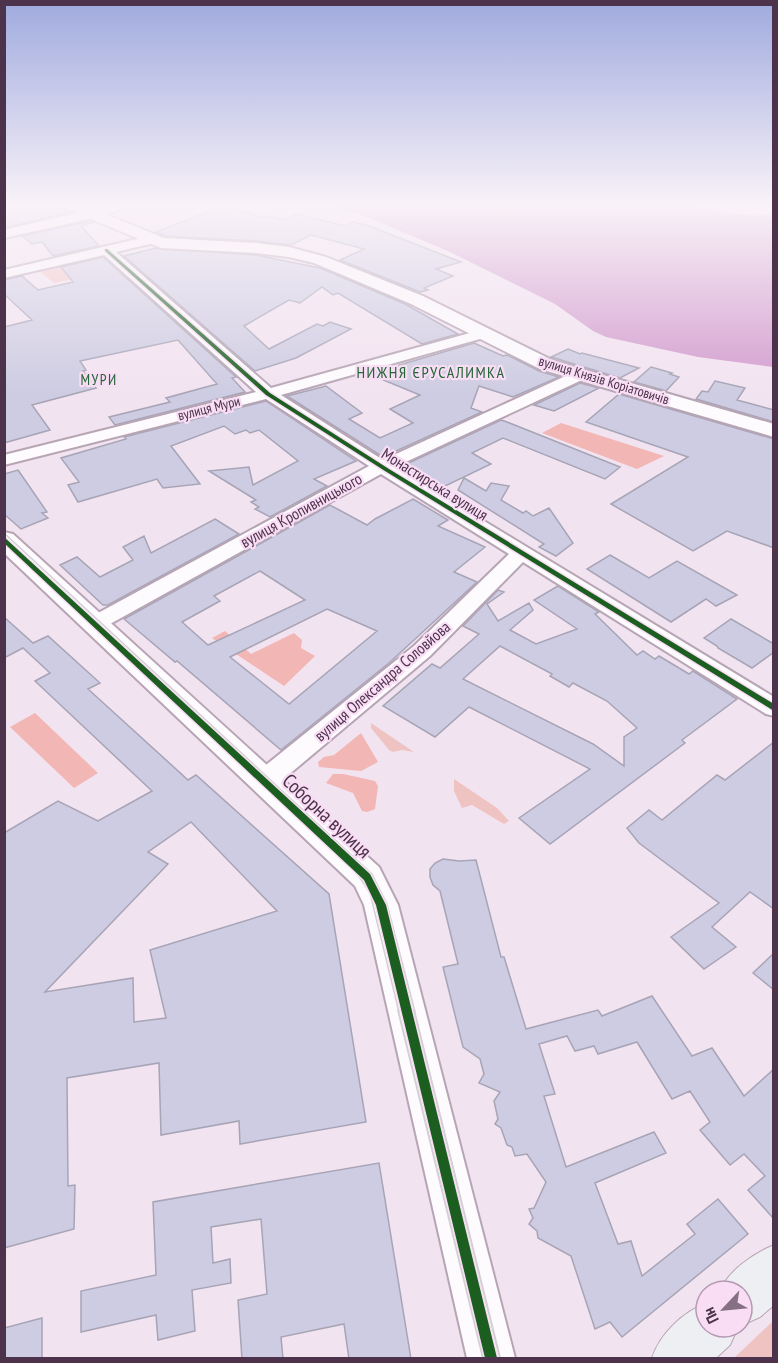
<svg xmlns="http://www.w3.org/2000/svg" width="778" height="1363" font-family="'PT Sans Narrow',sans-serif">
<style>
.green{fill:#f0c3c3}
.forest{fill:#f2b6b4}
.water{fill:#d29cce}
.building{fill:#cecce2;stroke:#a7a4b6;stroke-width:1.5;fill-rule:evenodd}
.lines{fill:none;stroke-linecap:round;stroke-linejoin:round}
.minor-casing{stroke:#b7a5b5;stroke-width:4}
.tertiary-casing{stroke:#b7a5b5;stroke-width:4}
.secondary-casing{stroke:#b7a5b5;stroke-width:2}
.minor{fill:#fdfbfd;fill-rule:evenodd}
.tertiary{fill:#fdfbfd;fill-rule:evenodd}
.secondary{fill:#eeeff2;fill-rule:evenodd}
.tram-far1{stroke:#d3cfd3;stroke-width:1.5}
.tram{stroke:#d3cfd3;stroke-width:2}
.cycleway-casing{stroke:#f8ddf5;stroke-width:3}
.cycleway{fill:#1b5e20;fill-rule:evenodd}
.labels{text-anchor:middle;stroke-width:4.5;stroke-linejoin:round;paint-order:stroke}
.far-street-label{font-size:14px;fill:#4c324a;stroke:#f8ddf5}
.far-neighbourhood-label{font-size:15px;letter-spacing:1.5px;fill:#246536;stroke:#f8ddf5}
.far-quarter-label{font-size:16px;letter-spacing:1.5px;fill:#246536;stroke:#f8ddf5}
.street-label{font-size:16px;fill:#4c324a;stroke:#f8ddf5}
.near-street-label{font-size:20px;fill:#4c324a;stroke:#f8ddf5}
</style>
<rect width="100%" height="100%" fill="#f2e3f0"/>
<!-- green -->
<path class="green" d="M60 265 77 278 54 283 38 270Z
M371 723 414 752 402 750 393 752 389 750 371 728Z
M454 779 497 808 509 821 504 824 472 805 462 808 454 791Z
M773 1321V1358H734Z"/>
<!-- forest -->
<path class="forest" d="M561 423 664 456 637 469 542 433Z
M225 631 251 654 294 633 302 640 301 648 315 656 284 686 212 638Z
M35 713 98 773 74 788 10 727Z
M361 733 378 762 361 771 319 767 318 762 324 757 334 755Z
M333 774H343L375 781 378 786 375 809 367 812 362 811 353 793 326 783Z"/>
<!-- water -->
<path class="water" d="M316 203H690C718 212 744 218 773 214V367L698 357 606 337 593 331 555 304 450 252 360 214Z"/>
<!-- building -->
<path class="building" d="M4 203H55L59 208 69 212 4 228Z
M207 203H217L261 217 269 216 284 220 297 214 345 226 353 222 369 226 461 262 436 269 453 276 424 288 428 290 420 292 340 260 364 249 311 235 291 245 256 241 165 236 156 232 210 211Z
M90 221 94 222 81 226 99 246 53 256 42 242 32 244 22 236Z
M156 248 256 255 320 268 405 304 458 334 422 344 338 293 333 295 322 287 300 303 289 300 244 326 269 349 317 324 323 326 330 322 351 329 296 358 255 371 124 256Z
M103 257 236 377 232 378 245 392 115 425 109 417 170 402 166 398 217 384 178 340 80 361 86 370 83 371 96 388 32 405 50 430 4 443V327L32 320 4 294V280L22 276 38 290 73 282 61 267Z
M474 343 503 356 507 355 539 371 559 377 513 397 479 386 471 408 482 412 383 457 287 396 326 386 362 413 349 419 380 438 413 423 390 409 420 395 369 374Z
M568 349 580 354 582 353 639 368 620 378 551 357Z
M651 367 672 373 670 374 679 377 666 391 634 382Z
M715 381 745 388 737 400 774 410V422L696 399 702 391 708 392Z
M580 383 599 388 554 411 534 405Z
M619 394 774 439V548L727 531 693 551 611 504 688 457 586 422Z
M266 401 356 461 314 479 327 486 270 517 255 509 259 507 251 502 256 500 209 471 249 467 253 485 298 461 259 430 250 433 246 430 235 434 224 426 171 446 200 484 163 488 157 479 78 502 68 485 79 482 61 458 126 439 124 437Z
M501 420 507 422 620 467 605 479 503 438 472 453 491 464 437 490 400 467Z
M18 470 47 512 42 513 48 518 21 529 4 514V474Z
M464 478 486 491 491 483 509 486 501 500 523 513 526 511 533 516 549 508 573 543 556 556 539 547 544 544 458 490Z
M413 499 448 520 438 526 485 547 454 572 477 582 389 663 281 750 177 661 175 662 124 619 330 505 367 525 375 519ZM260 571 305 600 208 645 182 622 220 601 214 596ZM327 609 377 631 289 704 230 657Z
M215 519 239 534 108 605H103L60 565 77 557 100 577 133 560 123 547 144 536 151 553Z
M610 555 649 578 677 561 737 595 716 606 706 599 671 622 587 569Z
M558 586 599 612 595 614 637 655 643 651 655 659 659 656 689 674 693 671 737 699 682 740 685 743 550 844 519 818 590 769 469 707 435 737 383 706 432 664 440 668 479 634 463 626 498 590 504 592 487 604 498 621 529 603 533 610 510 630 536 644 577 629 534 600ZM500 646 552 674 550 676 569 687 573 683 607 701 637 728 624 737V766L593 744 463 679Z
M4 617 33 643 48 636 100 683 88 689 188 780 196 775 329 894 366 1122 240 1144 239 1121 161 1135 159 1063 67 1078 68 1186 75 1185 74 1229 4 1248V833L58 801 98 821 152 791 35 681 50 673 23 648 4 658ZM191 822 277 911 150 950 166 1018 134 1022 133 978 45 992 168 864 148 852Z
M731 619 774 644V652L752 668 718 648 717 646 704 638Z
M774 742V909L750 892 712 927 736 947 704 969 671 937 719 903 639 843 627 828 649 810 662 820 717 775 725 780Z
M443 859 459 861 476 860 501 957H504L526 1029 598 1010 602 1016 652 996 692 1056 712 1048 744 1096 774 1069V1219L748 1190 765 1176 744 1154 730 1165 700 1130 710 1122 690 1091 672 1099 637 1042 598 1054 594 1046 575 1051 567 1036 539 1044 555 1094 544 1096 566 1167 654 1132 666 1153 595 1183 618 1244 631 1241 642 1276 695 1234 687 1224 718 1199 748 1234 622 1337 610 1322 595 1329 571 1256 538 1238 537 1231 529 1224 533 1218 529 1209 534 1208 546 1182 527 1154 515 1156 512 1147 507 1145 501 1128 495 1124 498 1119 494 1101 500 1092 479 1083 484 1074 480 1059 463 1047 443 967 458 964 440 891 433 885 430 877V869L435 863Z
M774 953V990L753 973Z
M379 1163 411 1359H349L344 1324 281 1337 283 1359H242L238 1300 267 1294 261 1219 211 1227 213 1263 230 1259 231 1283 192 1290 195 1331 158 1340 156 1315 81 1332V1291L156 1275 153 1202Z
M42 1318V1359H4V1328Z"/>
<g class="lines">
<!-- minor casing -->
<g class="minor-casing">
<path id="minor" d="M118 203H136L103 216 4 238V230Z
M150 236 154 237 156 240 154 243 116 252 271 388 477 331H487L489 334 487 337 281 395 383 460 572 373H584L586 376 584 379 395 467 774 697V716L766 714 523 562 430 656 274 787 265 789 256 787 253 780 256 773 414 646 509 554 381 474 101 629 94 631 87 629 83 624 87 619 369 466 266 399 4 465V455L256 392 104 255 4 278V270Z"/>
</g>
<!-- tertiary casing -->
<g class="tertiary-casing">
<path id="tertiary" d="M58 203H78L164 238 256 243 289 247 326 257 423 296 554 361 774 424V437L540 369 411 304 314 263 289 257 256 253 161 248 60 206Z
M4 532 13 534 379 867 398 905 515 1358H467L364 905 355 886 4 553Z"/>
</g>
<!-- secondary casing -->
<g class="secondary-casing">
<path id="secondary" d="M774 1245V1305L760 1317 742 1325V1291H720C729 1270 753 1254 774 1245Z
M706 1303V1327H738L730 1345 716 1358H652C660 1334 682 1313 706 1303Z"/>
</g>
<!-- minor -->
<use href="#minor" class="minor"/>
<!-- tertiary -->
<use href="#tertiary" class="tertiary"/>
<!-- secondary -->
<use href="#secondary" class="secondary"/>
<!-- tram-far1 -->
<path class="tram-far1" d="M4 533 372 874 387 904 415 1012
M127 659 354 869 370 893 399 1012"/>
<!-- tram -->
<path class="tram" d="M398 1010 483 1358
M414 1010 500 1358"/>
<!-- cycleway casing -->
<g class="cycleway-casing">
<path id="cycleway" d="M105 249H107L270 393 389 469 774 704V711L385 471 266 395 105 251Z
M4 537 370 874 386 905 497 1358H485L376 905 364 880 4 543Z"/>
</g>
<!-- cycleway -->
<use href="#cycleway" class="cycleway"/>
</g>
<!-- sky -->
<linearGradient id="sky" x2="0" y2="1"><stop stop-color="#9faade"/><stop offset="0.52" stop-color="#f9f2f8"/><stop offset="1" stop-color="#f9f2f8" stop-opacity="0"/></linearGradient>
<rect width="778" height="394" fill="url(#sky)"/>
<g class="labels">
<!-- far-street labels -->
<g class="far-street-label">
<text transform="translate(604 380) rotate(17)" y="5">вулиця Князів Коріатовичів</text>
<text transform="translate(209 408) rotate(-14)" y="5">вулиця Мури</text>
</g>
<!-- far-neighbourhood labels -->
<g class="far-neighbourhood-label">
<text x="99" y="385">МУРИ</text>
</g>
<!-- far-quarter labels -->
<g class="far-quarter-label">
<text x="431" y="378">НИЖНЯ ЄРУСАЛИМКА</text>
</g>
<!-- street labels -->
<g class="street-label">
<text transform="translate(435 484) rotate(32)" y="6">Монастирська вулиця</text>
<text transform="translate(301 510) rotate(-29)" y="6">вулиця Кропивницького</text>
<text transform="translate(382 681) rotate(-41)" y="6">вулиця Олександра Соловйова</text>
</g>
<!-- near-street labels -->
<g class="near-street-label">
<text transform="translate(327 816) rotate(43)" y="7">Соборна вулиця</text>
</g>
</g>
<!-- border -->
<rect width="778" height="1363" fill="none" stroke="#4c324a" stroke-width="12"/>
<!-- north arrow -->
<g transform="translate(724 1309) rotate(244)"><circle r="28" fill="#f8ddf5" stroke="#b399b1" stroke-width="1.5"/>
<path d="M0-4.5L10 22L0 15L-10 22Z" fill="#867084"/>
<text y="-9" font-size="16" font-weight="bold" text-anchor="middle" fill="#4c324a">Пн</text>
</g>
</svg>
